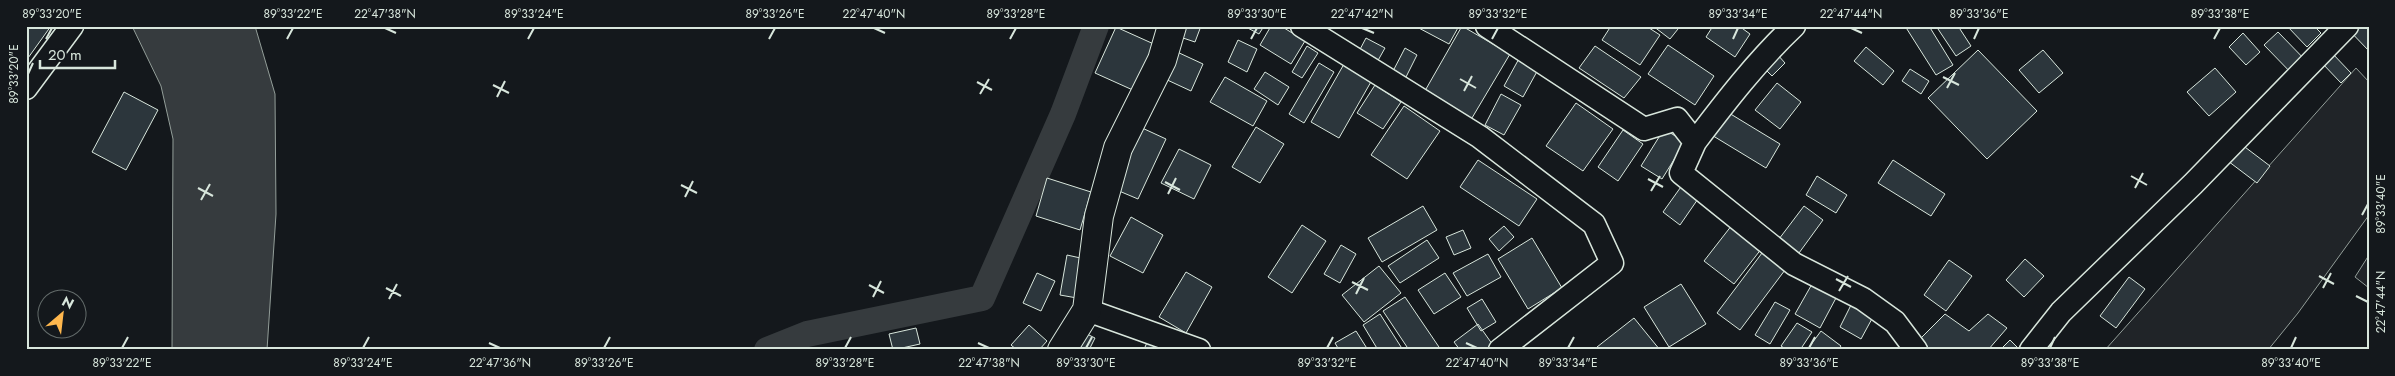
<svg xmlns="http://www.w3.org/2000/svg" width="2395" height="376" font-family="Jost,sans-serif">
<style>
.green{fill:#202428;stroke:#939e99}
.water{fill:#363b3e;stroke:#939e99}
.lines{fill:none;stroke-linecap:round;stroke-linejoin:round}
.canal{stroke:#363b3e;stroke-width:26}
.building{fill:#2c363c;stroke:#d8e6dc}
.minor-casing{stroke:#d8e6dc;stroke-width:25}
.tertiary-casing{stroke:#d8e6dc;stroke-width:30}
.minor{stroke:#14181c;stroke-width:22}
.tertiary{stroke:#14181c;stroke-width:28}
.ticks{fill:none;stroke:#d8e6dc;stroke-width:2}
.neatline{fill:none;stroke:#d8e6dc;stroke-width:2}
.ticks-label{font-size:12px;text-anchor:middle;fill:#d8e6dc}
</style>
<rect width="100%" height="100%" fill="#14181c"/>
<!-- green -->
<path class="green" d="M2356 68 2369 82V215L2298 313 2268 350H2105Z
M2369 255V288L2355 277Z"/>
<!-- water -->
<path class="water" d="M132 26H255L275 94 276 214 267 350H172L173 139 161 86Z"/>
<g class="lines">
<!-- canal -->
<path class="canal" d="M767 350 807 334 982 298 1063 114 1096 26"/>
</g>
<!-- building -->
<path class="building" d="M26 26H51L28 58 26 57Z
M1178 26H1201L1195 42 1174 35Z
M1244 26H1264L1259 34Z
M1271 26H1281L1305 41 1291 64 1260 45Z
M1415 26H1459L1449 44Z
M1462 26 1510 54 1469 123 1422 96Z
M1611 26H1646L1660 35 1640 65 1602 40Z
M1653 26H1675L1678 29 1670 39Z
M1713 26H1739L1750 34 1735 57 1706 37Z
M1905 26H1929L1953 65 1936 75Z
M1936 26H1958L1971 46 1956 56Z
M2287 26H2314L2321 33 2307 47Z
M2345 26H2369V51Z
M1116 27 1156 45 1135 91 1095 73Z
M2278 32 2311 66 2297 79 2264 45Z
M2243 33 2260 52 2246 65 2229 47Z
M1366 38 1385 48 1376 64 1357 55Z
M1238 40 1257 49 1247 72 1228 62Z
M1668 45 1714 76 1695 105 1648 74Z
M1307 46 1318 53 1302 78 1292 72Z
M1595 46 1641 77 1624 98 1579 68Z
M1866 47 1894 71 1883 85 1854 61Z
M1405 48 1417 55 1405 79 1392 73Z
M1978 50 2037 111 1987 159 1928 98Z
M2043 50 2063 73 2039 93 2019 70Z
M1175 51 1203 64 1191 91 1163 78Z
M2331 52 2351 73 2341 83 2321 62Z
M1777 54 1785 63 1772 76 1763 67Z
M1521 55 1540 66 1523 97 1504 86Z
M1319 63 1334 72 1304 123 1289 114Z
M1344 64 1372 80 1339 138 1311 122Z
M2215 68 2236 92 2209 116 2187 92Z
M1910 69 1929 81 1921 94 1902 81Z
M1265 72 1289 87 1278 105 1254 89Z
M1225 77 1267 101 1253 126 1210 102Z
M1777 83 1801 102 1780 129 1755 110Z
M1375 85 1401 102 1383 129 1357 113Z
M124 92 158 110 126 170 92 152Z
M1501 94 1521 105 1504 135 1485 125Z
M1576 103 1613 129 1583 171 1546 146Z
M1404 106 1440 131 1407 179 1371 155Z
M1724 110 1780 144 1766 168 1710 134Z
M1140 127 1166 139 1138 199 1112 188Z
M1256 127 1284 144 1260 183 1232 167Z
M1664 129 1685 142 1662 179 1641 166Z
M1623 130 1643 144 1618 181 1598 167Z
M2233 138 2270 166 2257 183 2220 155Z
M1179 149 1211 165 1194 199 1161 183Z
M1478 160 1537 199 1519 226 1460 187Z
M1893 160 1945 194 1931 216 1878 183Z
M1817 176 1847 195 1836 213 1806 195Z
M1047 178 1091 192 1080 230 1036 216Z
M1683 184 1700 196 1680 225 1663 212Z
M1423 206 1437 230 1382 262 1368 238Z
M1804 206 1823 220 1799 253 1779 239Z
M1131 217 1163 235 1143 273 1110 256Z
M1302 225 1326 241 1292 293 1268 277Z
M1732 225 1762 248 1734 284 1704 261Z
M1504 226 1514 237 1499 251 1489 239Z
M1463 230 1471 248 1454 255 1446 237Z
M1532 238 1562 288 1528 309 1498 259Z
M1427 240 1439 258 1400 283 1388 266Z
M1341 245 1356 254 1340 283 1324 274Z
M1765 249 1788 266 1740 330 1717 313Z
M1488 254 1501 277 1467 296 1453 273Z
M1067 255 1085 259 1077 298 1060 295Z
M2025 259 2044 276 2024 297 2006 280Z
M1949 260 1972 276 1946 311 1924 295Z
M1379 266 1401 293 1364 322 1342 295Z
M1186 272 1212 287 1186 333 1159 317Z
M1037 273 1055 281 1041 311 1023 303Z
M1445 273 1461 297 1434 314 1418 290Z
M2129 277 2145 289 2116 328 2100 316Z
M1681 284 1706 324 1669 347 1644 307Z
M1812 284 1836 298 1820 328 1795 314Z
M1405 297 1441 350H1409L1383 311Z
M1482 299 1496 322 1481 331 1467 308Z
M1775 302 1790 310 1770 344 1755 335Z
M1852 303 1874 315 1861 339 1840 327Z
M1380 314 1403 350H1378L1363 325Z
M1945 314 1969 331 1988 314 2007 328 1988 350H1930L1919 340Z
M1634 318 1660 350H1599L1597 347Z
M1797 323 1812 332 1800 350H1787L1781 346Z
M1478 324 1495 348 1460 350 1454 342Z
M1029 325 1047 341 1039 350H1017L1011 345Z
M916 328 920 344 893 350 889 334Z
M1081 331 1095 338 1089 350H1072Z
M1356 331 1368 350H1339L1335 343Z
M1821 331 1841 346 1838 350H1807Z
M1150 336 1177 350H1151L1145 347Z
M2010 340 2020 350H2000Z"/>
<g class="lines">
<!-- minor casing -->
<g class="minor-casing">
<path id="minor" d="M1302 26 1480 137 1594 224 1612 263 1500 350
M1487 26 1644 129 1677 119 1695 142 1681 173 1794 264 1863 299 1895 322 1916 350
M26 88 72 26
M1695 142C1726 101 1757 61 1794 26
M1087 310 1199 350
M2031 350 2061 312 2193 184 2347 26"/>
</g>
<!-- tertiary casing -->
<g class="tertiary-casing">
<path id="tertiary" d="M1062 350 1087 310 1099 216 1118 148 1162 60 1172 26"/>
</g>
<!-- minor -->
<use href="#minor" class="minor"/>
<!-- tertiary -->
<use href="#tertiary" class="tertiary"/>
</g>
<!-- ticks -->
<path class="ticks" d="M385 28 396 33M874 28 885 33M1362 28 1374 33M1851 28 1862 33M46 39 52 28M287 39 293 28M528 39 534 28M769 39 775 28M1010 39 1016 28M1251 39 1257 28M1492 39 1498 28M1733 39 1738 28M1974 39 1979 28M2214 39 2220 28M28 74 33 63M1943 77 1959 85M1460 79 1476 88M977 82 992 90M493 85 509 93M1947 88 1955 73M1464 91 1472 76M980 94 989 79M497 97 505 81M2131 176 2147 185M1648 179 1663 187M1165 182 1180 190M681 185 697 193M198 188 213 196M2135 188 2143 173M1651 191 1660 176M1168 194 1176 178M685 197 693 181M201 200 210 184M2362 215 2368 204M2319 276 2334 284M1836 279 1851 287M1352 282 1368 290M869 285 884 293M386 288 401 296M2323 288 2331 273M1839 291 1848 276M1356 294 1364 278M2356 296 2368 302M873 297 881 281M389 299 397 284M489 343 500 348M978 343 989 348M1466 343 1477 348M122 348 128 337M363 348 369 337M604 348 610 337M845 348 851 337M1086 348 1092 337M1327 348 1333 337M1568 348 1574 337M1809 348 1815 337M2050 348 2055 337M2291 348 2296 337"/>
<!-- border -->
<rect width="2395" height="376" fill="none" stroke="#14181c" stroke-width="55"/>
<!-- north arrow -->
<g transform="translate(62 314) rotate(28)"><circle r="24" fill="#14181c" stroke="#626a69"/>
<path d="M0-4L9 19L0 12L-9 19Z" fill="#ffb74d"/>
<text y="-8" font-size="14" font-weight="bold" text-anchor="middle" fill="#d8e6dc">N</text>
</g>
<!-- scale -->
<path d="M40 60v8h75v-8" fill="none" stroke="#d8e6dc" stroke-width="2.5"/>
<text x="48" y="60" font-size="15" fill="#d8e6dc" stroke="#14181c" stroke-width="4" paint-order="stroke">20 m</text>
<rect x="28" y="28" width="2340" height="320" class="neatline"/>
<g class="ticks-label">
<text x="52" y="18">89°33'20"E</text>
<text x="293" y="18">89°33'22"E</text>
<text x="385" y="18">22°47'38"N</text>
<text x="534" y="18">89°33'24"E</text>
<text x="775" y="18">89°33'26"E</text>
<text x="874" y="18">22°47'40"N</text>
<text x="1016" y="18">89°33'28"E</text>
<text x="1257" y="18">89°33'30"E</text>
<text x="1362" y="18">22°47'42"N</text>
<text x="1498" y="18">89°33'32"E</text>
<text x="1738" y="18">89°33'34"E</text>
<text x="1851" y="18">22°47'44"N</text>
<text x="1979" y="18">89°33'36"E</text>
<text x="2220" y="18">89°33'38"E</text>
<text transform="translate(14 74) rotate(-90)" y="4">89°33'20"E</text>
<text transform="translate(2381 204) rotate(-90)" y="4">89°33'40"E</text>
<text transform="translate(2381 302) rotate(-90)" y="4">22°47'44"N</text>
<text x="122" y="367">89°33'22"E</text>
<text x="363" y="367">89°33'24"E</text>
<text x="500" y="367">22°47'36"N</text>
<text x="604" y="367">89°33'26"E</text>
<text x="845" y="367">89°33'28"E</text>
<text x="989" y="367">22°47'38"N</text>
<text x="1086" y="367">89°33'30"E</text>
<text x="1327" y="367">89°33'32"E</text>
<text x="1477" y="367">22°47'40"N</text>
<text x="1568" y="367">89°33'34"E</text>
<text x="1809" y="367">89°33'36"E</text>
<text x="2050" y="367">89°33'38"E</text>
<text x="2291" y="367">89°33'40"E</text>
</g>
</svg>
